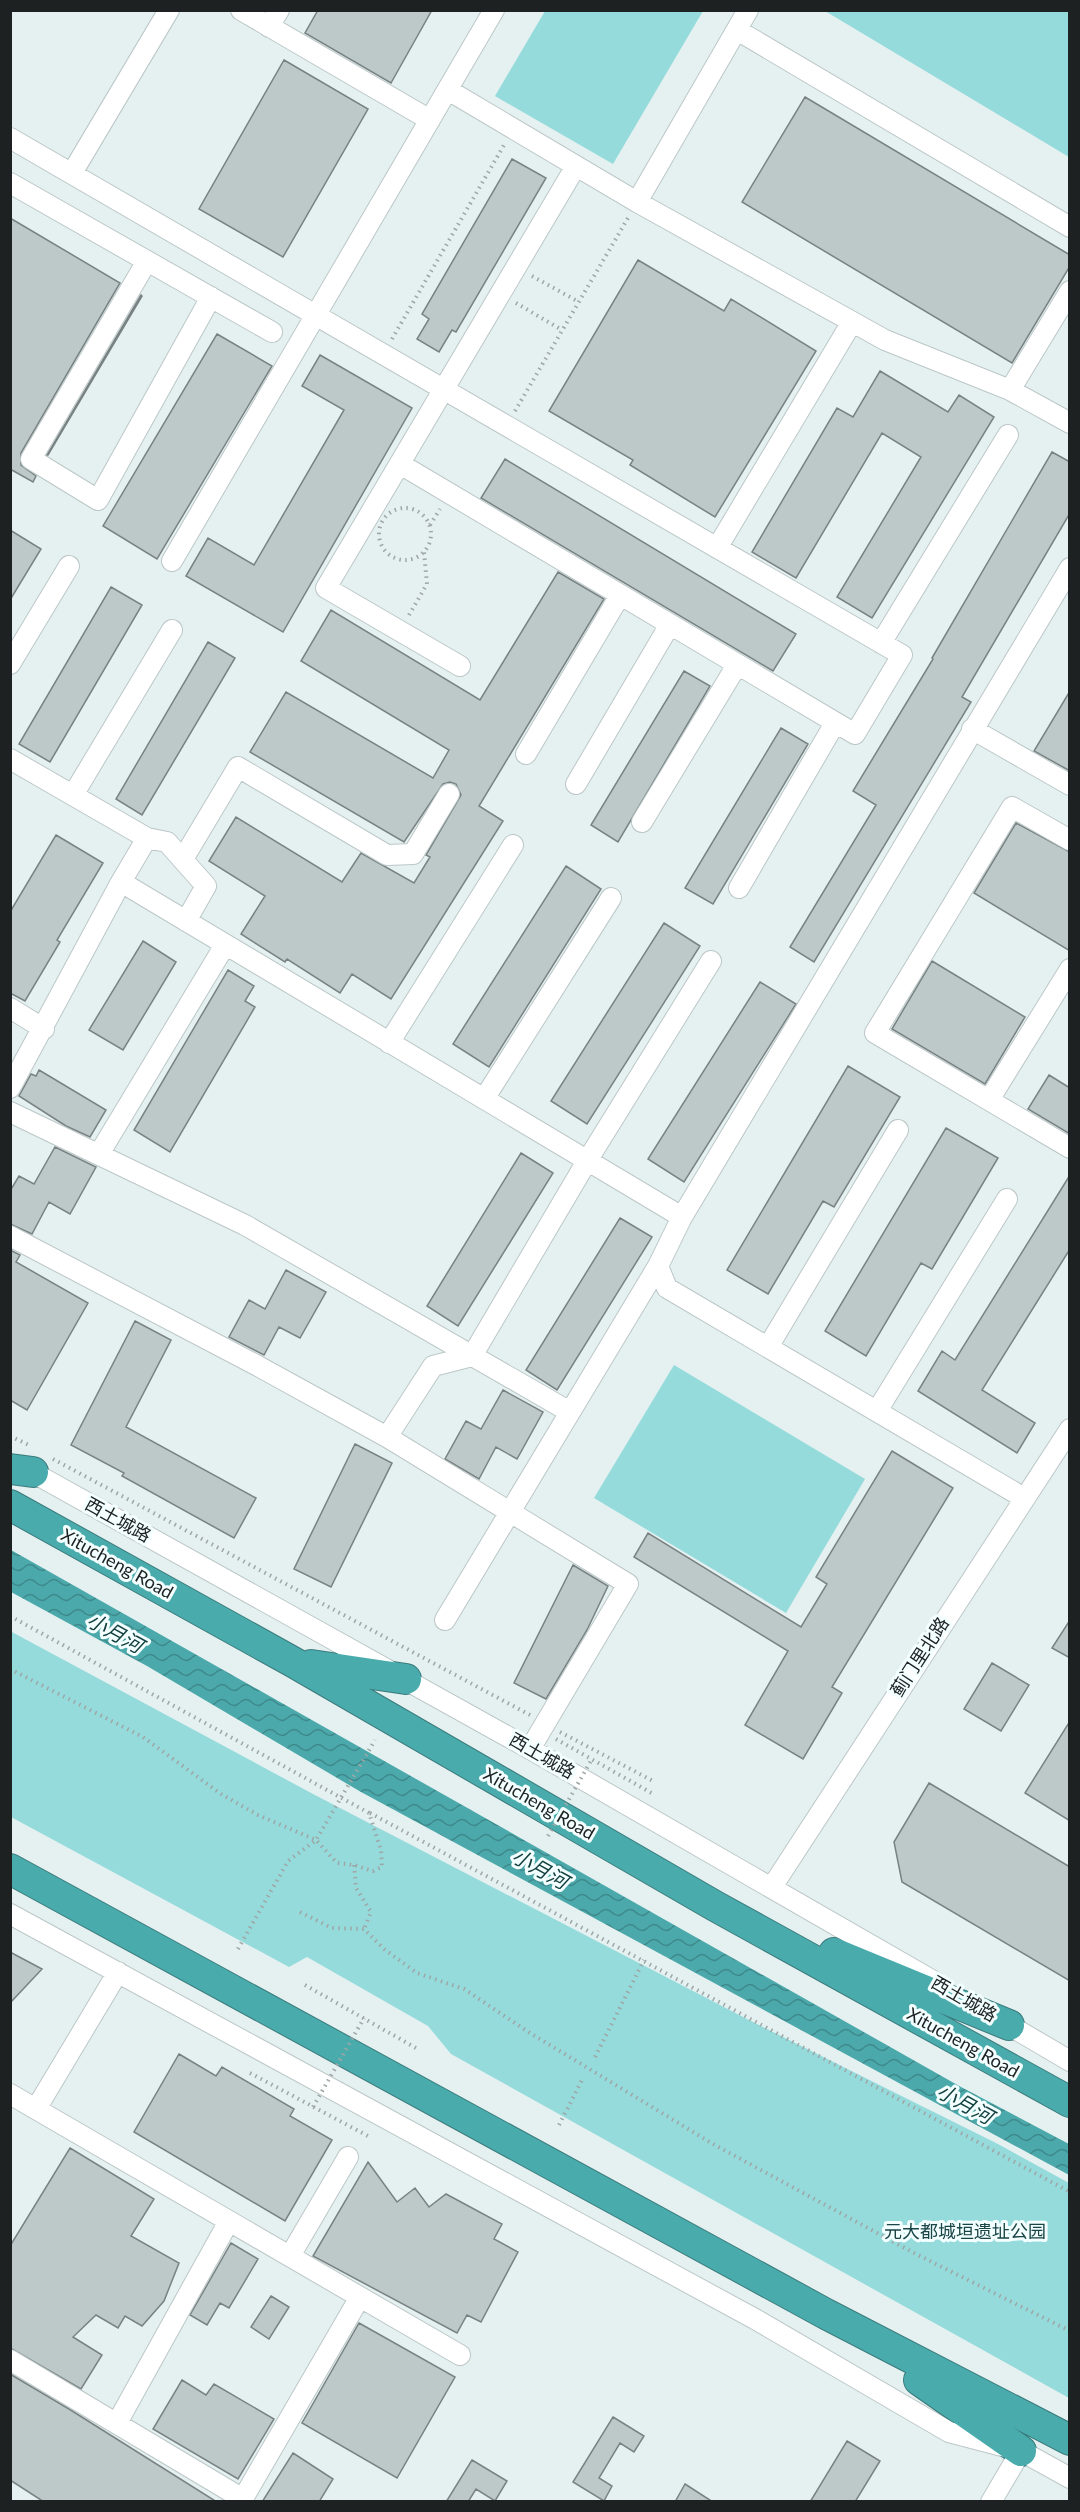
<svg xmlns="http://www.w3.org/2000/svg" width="1080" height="2512" font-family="Lato,'Noto Sans SC',sans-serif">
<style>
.green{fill:#95dbdc}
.water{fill:url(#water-waves)}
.building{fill:#bdc8c8;stroke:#798282;stroke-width:1.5}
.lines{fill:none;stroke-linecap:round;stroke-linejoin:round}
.minor-casing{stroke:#bcc7c7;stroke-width:22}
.highway-casing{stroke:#3a7b7c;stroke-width:32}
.path{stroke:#9ea6a6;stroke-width:4;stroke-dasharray:1.5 4.5;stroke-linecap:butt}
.minor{stroke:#fff;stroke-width:20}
.highway{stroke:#4aabad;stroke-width:30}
.path-bridge{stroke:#9ea6a6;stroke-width:4;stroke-dasharray:1.5 4.5;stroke-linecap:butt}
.labels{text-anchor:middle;stroke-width:6;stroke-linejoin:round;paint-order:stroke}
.street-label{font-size:18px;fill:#1d2121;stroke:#f3fefe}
.park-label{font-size:18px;fill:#1a4546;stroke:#f3fefe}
.water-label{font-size:20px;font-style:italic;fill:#144040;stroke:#f3fefe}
</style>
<defs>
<pattern id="water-waves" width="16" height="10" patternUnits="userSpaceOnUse" patternTransform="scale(1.5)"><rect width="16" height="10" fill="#4ba9ab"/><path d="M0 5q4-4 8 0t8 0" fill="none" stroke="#3e898b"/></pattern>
</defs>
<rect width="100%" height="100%" fill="#e5f0f0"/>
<!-- green -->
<path class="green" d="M545 11H703L613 164 495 96Z
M825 11H1069V157Z
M674 1365 865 1479 786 1613 594 1498Z
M10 1631 313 1794 747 2019 998 2144 1069 2183V2398L451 2054 428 2026 307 1957 289 1967 11 1817Z"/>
<!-- water -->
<path class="water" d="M11 1550 961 2087 1069 2144V2175L361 1792 147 1666 11 1592Z"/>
<!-- building -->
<path class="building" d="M318 10H432L391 83 305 33Z
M284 60 368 109 283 257 199 209Z
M805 97 1070 255V266L1012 363 742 202Z
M512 159 546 178 456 332 452 330 439 352 417 339 429 319 422 314Z
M10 218 120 283 21 453V465L36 476 33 482 10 469Z
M638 260 724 311 731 299 816 351 715 517 630 465 633 460 549 411Z
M141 295 142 296 48 455H47Z
M217 334 272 366 157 559 103 526Z
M320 355 412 408 283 632 186 576 208 538 254 565 344 410 302 386Z
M880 371 948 412 959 395 994 417 872 618 837 597 921 457 882 433 796 578 752 552 837 408 853 417Z
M1052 452 1070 462V513L962 697 971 702 814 962 790 947 876 805 853 791 933 659 932 658Z
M505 459 796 634 773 671 481 498Z
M10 530 41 549 10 600Z
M558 572 604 599 479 806 503 821 391 999 352 974 340 993 287 959 285 962 241 934 265 896 209 861 236 817 342 882 361 853 414 883 430 857 426 855 461 795 456 784 450 782 443 784 404 842 250 752 286 692 433 778 449 750 301 661 331 610 480 700Z
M111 587 142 605 50 762 19 744Z
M208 642 235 658 142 815 116 799Z
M684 671 710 686 618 842 591 825Z
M1070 691V771L1034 751Z
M781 728 808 744 713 904 685 888Z
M1016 823 1070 852V951L974 893Z
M56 835 103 863 57 940 60 942 25 1001 10 993V912Z
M566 866 601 889 489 1067 453 1044Z
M664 923 700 946 587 1124 551 1101Z
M143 941 176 962 123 1050 89 1030Z
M932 961 1025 1017 985 1084 892 1029Z
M228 970 254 986 245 1001 255 1007 170 1152 134 1130Z
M760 982 796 1004 684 1182 648 1159Z
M848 1066 900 1097 834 1207 823 1201 768 1294 727 1270Z
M39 1070 106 1110 90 1137 66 1126 19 1096 31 1074 36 1076Z
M1049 1075 1070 1088V1134L1028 1109Z
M946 1128 998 1158 932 1269 921 1263 866 1356 825 1331Z
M55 1147 96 1167 70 1214 49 1202 32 1234 10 1224V1191L19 1176 34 1184Z
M521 1153 553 1173 458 1326 427 1306Z
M1070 1175V1249L982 1390 1035 1423 1017 1453 918 1391 942 1351 955 1360Z
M620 1218 652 1237 557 1390 526 1370Z
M10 1250 20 1255 16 1262 88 1303 27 1410 10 1400Z
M286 1270 326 1292 300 1338 279 1327 264 1355 229 1337 249 1300 265 1309Z
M135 1321 171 1340 126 1427 256 1498 234 1538 122 1476 124 1473 71 1445Z
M503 1390 543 1412 517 1459 496 1447 479 1479 445 1459 466 1421 481 1429Z
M355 1444 392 1463 331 1587 294 1569Z
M892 1451 953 1488 832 1687 842 1693 803 1759 745 1725 788 1651 634 1557 648 1533 801 1627 827 1584 816 1577Z
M573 1565 608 1586 587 1630 546 1699 514 1683Z
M1070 1620V1658L1052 1648Z
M992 1663 1029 1685 1001 1731 964 1709Z
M1070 1721V1821L1025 1793Z
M929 1783 1070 1867V1981L902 1882 894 1842Z
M10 1952 42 1969 10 2003Z
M179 2054 216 2076 222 2067 294 2109 290 2116 332 2140 285 2221 134 2132Z
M70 2148 154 2199 131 2236 179 2263 164 2301 142 2326 125 2316 118 2328 96 2315 73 2337 102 2355 81 2389 10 2348V2246Z
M368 2162 397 2202 415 2188 429 2207 446 2194 502 2224 494 2239 518 2252 481 2322 467 2315 457 2333 313 2256Z
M231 2243 258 2259 229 2308 220 2303 207 2325 190 2315Z
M271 2296 289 2307 269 2339 251 2327Z
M359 2323 455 2377 397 2478 302 2423Z
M10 2374 69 2409 217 2502H44L10 2480Z
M182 2380 206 2395 214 2384 274 2419 238 2479 153 2429Z
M613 2417 644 2436 634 2452 620 2443 599 2478 612 2486 604 2501 573 2482Z
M847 2441 880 2461 855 2502H810Z
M293 2453 333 2479 319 2502H262Z
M472 2460 507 2481 495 2501 476 2489 468 2502H446Z
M685 2484 713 2502H675Z"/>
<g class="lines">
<!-- minor casing -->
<g class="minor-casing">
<path id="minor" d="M241 10 430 120
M269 27 279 10
M737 30 1070 227
M448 90 637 202 885 340 1010 390 1070 423
M10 138 902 655 855 734 400 464
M72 173 169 10
M10 183 272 332
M637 202 748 10
M147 261 31 459 98 500 211 297
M1010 390 1070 291
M717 548 852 322
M172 561 494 10
M881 643 1008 435
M10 664 69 566
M460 666 326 588 576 166
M972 729 1070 785
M526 754 619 597
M10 759 147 838 167 842 206 886 186 921
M576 784 669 626
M73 795 172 630
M642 822 737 665
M1070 840 1012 807 875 1033 1070 1148
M183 859 238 767 387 855 413 854 449 794
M121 882 682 1217
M739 888 835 723
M10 1008 44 1029
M389 1043 513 845
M10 1088 121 882 147 838
M484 1099 611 898
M989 1100 1070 969
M10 1112 245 1225 570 1412
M99 1154 225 945
M10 1236 258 1366 387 1437 628 1584 530 1749
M768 1347 898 1130
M877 1411 1007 1199
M387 1437 433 1366 472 1356 587 1161 711 961
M23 1467 530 1749 935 1982
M1024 1498 667 1288 658 1266 682 1217 1070 568
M445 1620 658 1266
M772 1887 1070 1429
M10 1914 755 2319 949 2432 1021 2451 1070 2478
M1000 2020 1070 2061
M10 2094 460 2355
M36 2109 118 1972
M290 2256 348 2157
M10 2360 243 2499
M117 2423 229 2221
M241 2502 360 2297
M991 2502 1021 2451"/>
</g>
<!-- highway casing -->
<g class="highway-casing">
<path id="highway" d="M10 1469 33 1472
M10 1505 293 1662 715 1906 1070 2102
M311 1665 406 1679
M10 1869 826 2314 1070 2440
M834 1953 1009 2025
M919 2380 1021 2451"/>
</g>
<!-- path -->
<path class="path" d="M532 276 579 302
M516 303 562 330
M392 339 504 145
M515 411 628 218
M379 534a26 26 0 1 1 52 0a26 26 0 1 1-52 0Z
M430 525 440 509
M409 615 427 584 424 552
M10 1436 31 1446
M53 1459 530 1715
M10 1616 369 1813 381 1850 382 1867 373 1871 354 1865 337 1863 316 1840 258 1815 221 1794 143 1737 10 1669
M560 1732 655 1782
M556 1739 655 1795
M370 1813 1070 2192
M354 1865 356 1888 371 1912 364 1929
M300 1912 332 1928 364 1929 384 1949 417 1973 464 1989 530 2033 713 2144 914 2253 1070 2331
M238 1949 288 1861 316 1840 375 1740
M305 1985 416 2048
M595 2057 644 1960
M250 2073 368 2136
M559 2125 583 2078"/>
<!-- minor -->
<use href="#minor" class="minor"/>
<!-- highway -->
<use href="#highway" class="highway"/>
<!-- path-bridge -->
<path class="path-bridge" d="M548 1836 592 1759
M313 2107 364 2018"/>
</g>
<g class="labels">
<!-- street labels -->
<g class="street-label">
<text transform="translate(118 1520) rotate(29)" y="6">西土城路</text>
<text transform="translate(117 1564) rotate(29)" y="6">Xitucheng Road</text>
<text transform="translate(920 1657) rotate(-57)" y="6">蓟门里北路</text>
<text transform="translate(542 1756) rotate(30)" y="6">西土城路</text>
<text transform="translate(539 1804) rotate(30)" y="6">Xitucheng Road</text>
<text transform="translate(964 1999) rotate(30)" y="6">西土城路</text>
<text transform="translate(963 2043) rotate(29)" y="6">Xitucheng Road</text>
</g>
<!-- park labels -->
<g class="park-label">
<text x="965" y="2238">元大都城垣遗址公园</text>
</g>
<!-- water labels -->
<g class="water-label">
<text transform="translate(115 1633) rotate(29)" y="7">小月河</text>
<text transform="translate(540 1869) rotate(29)" y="7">小月河</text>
<text transform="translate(965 2104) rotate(29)" y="7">小月河</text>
</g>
</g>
<!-- border -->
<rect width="1080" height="2512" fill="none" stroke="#1d2121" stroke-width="24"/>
</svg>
